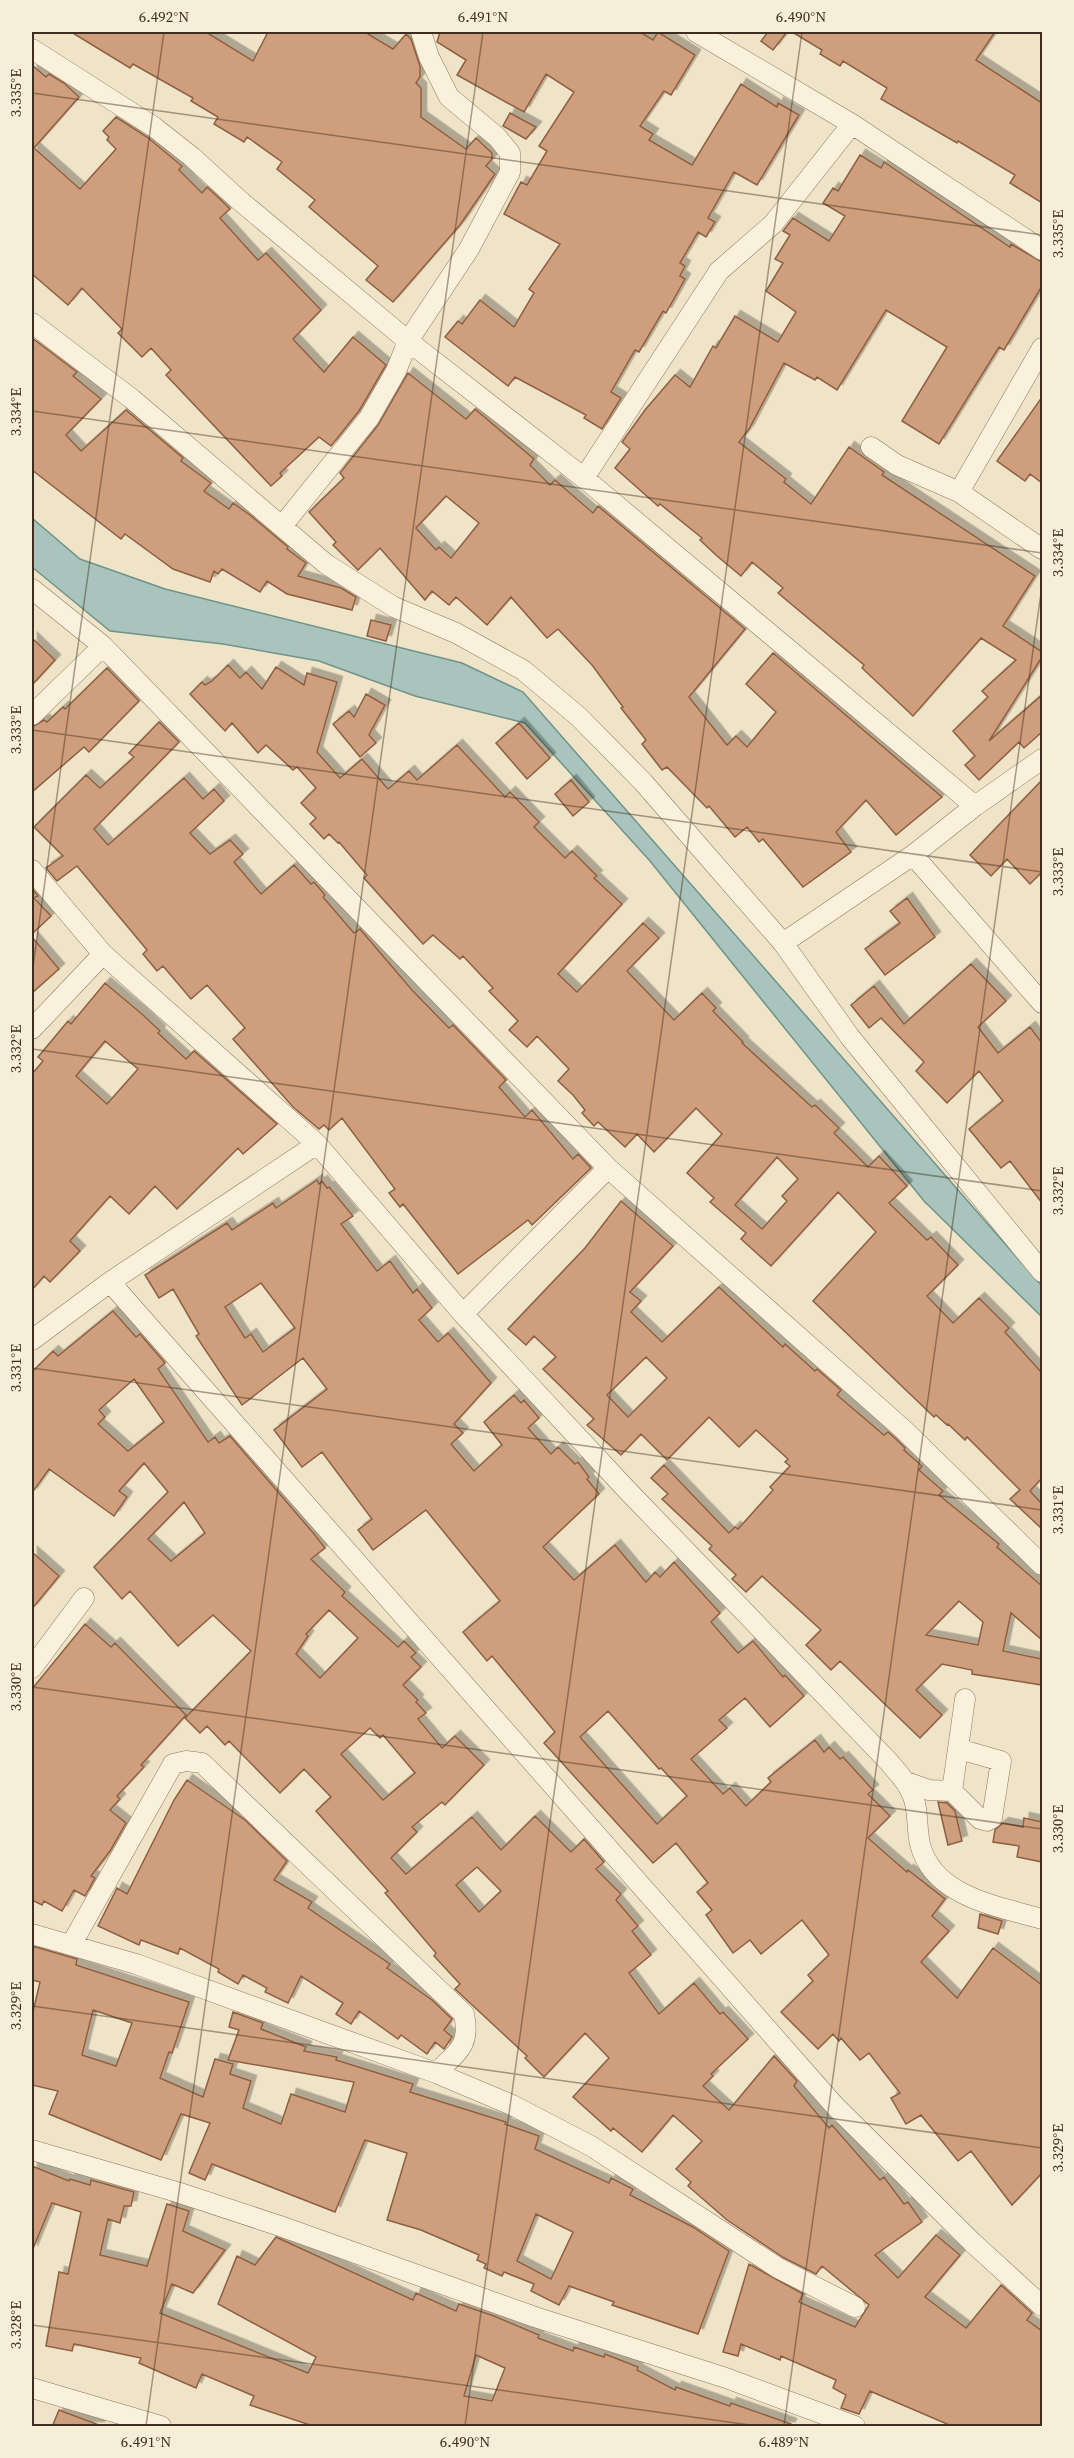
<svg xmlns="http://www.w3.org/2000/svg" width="1074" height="2458" font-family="'Source Serif 4',serif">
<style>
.water{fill:#a9c4bc;stroke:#6f938a;stroke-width:1.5}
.building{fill:#cf9f7d;stroke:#8d5f41;stroke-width:1.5;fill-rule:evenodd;filter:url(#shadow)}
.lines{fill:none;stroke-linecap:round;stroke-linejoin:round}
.minor-casing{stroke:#8d765c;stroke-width:21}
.minor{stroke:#faf1dc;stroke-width:20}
.ticks{fill:none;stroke:#3d2e20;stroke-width:1.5;stroke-opacity:0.45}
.neatline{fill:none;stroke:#3d2e20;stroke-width:2}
.ticks-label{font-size:15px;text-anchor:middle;fill:#3d2e20}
</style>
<defs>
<filter id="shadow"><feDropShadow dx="5.5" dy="-5.5" stdDeviation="0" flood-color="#0004"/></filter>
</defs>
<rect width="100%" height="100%" fill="#f0e4c8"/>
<!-- water -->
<path class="water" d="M32 518 80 559 165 589 462 663 523 692 1042 1286V1317L924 1201 650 861 525 723 415 696 319 661 223 644 110 631 32 567Z"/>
<!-- building -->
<path class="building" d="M71 32H206L253 61 268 32H365L393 49 406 34 411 39 420 66V77L416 83 421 88V117L466 149 476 138 492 153V159L486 166 495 174 460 225 393 302 366 280 378 266 309 207 315 200 277 169 282 162 247 137 244 142 214 124 218 117 191 101 193 98 133 64 130 68Z
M440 32H640L653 40 658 32 695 55 671 95 664 91 640 126 653 134 649 140 692 165 741 84 777 107 778 103 799 115 757 185 734 172 708 218 715 222 706 237 698 232 680 263 685 266 680 276 685 279 666 313 663 311 639 352 635 350 611 392 621 398 602 429 584 418 586 415 515 377 508 386 445 337 458 321 462 324 480 300 514 327 534 293 529 289 560 244 504 214 521 182 527 185 547 151 539 146 574 92 546 74 524 112 457 75 466 60 437 42Z
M768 32H787L773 50 761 41Z
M792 32H995L976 60 1042 103V203L1010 183 1015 175 958 141 957 143 881 99 887 88 843 61 840 66 820 54 822 50Z
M32 65 46 77 49 74 64 83 79 97 34 148 80 189 116 149 107 140 109 137 103 131 116 117 147 137 182 166 179 170 202 193 207 187 220 199 230 209 220 218 258 260 266 253 321 310 293 339 324 372 353 337 386 365 359 411 331 446 319 437 280 473 282 476 271 486 166 375 171 370 151 348 142 357 118 333 122 329 82 288 68 305 32 274Z
M510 113 536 127 526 139 503 126Z
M860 155 881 168 884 162 1010 247 1011 244 1042 262V286L1004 350 999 347 939 444 902 421 947 347 886 310 837 390 817 377 815 380 784 363 749 429 739 442 786 479 784 482 811 504 849 447 884 472 882 475 1035 576 1003 626 1042 652V657L989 741 1042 695V732L1024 748 1019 742 979 780 965 765 975 756 953 731 988 697 982 691 1016 660 981 638 913 716 862 668 864 665 778 593 783 588 752 562 741 576 717 556 700 540 702 538 660 504 658 506 615 468 630 449 622 442 645 410 675 375 690 387 713 346 716 348 735 316 778 342 796 312 766 291 783 263 775 259 790 235 783 231 793 218 829 241 845 216 823 203 833 188 838 191Z
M32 338 77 372 73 376 101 399 66 435 81 451 126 410 183 458 181 461 211 483 204 491 229 509 233 503 250 515 288 547 287 549 306 563 298 576 341 588 356 597 352 610 287 594 267 581 260 592 222 569 218 574 214 571 210 582 173 569 125 534 121 539 32 470Z
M408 373 466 419 475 409 534 459 530 465 550 485 555 480 593 513 598 506 745 629 689 697 727 745 736 736 747 747 776 712 746 684 773 653 942 797 896 835 866 800 836 832 851 852 803 887 763 839 759 842 747 827 735 837 709 806 707 808 667 767 662 770 642 744 646 740 621 708 623 707 592 665 558 629 547 638 511 597 487 625 456 597 449 605 432 591 425 600 380 548 358 570 333 545 336 542 309 512 344 478 340 473 378 425ZM446 496 479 523 451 558 439 547 436 550 416 528Z
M1042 397V483L1030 474 1025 481 997 461Z
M371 620 391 625 386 641 367 636Z
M32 638 55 660 32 685Z
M228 665 240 678 246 672 262 689 276 667 304 685 307 673 337 682 317 752 340 778 362 759 388 789 409 771 417 780 457 745 505 797 510 792 539 822 534 827 565 858 572 851 597 876 594 878 622 904 558 974 577 992 643 923 659 938 627 971 674 1020 702 993 716 1008 713 1011 743 1042 742 1043 812 1107 815 1105 839 1128 834 1133 868 1167 879 1156 907 1186 889 1203 927 1240 931 1237 958 1265 927 1296 953 1323 979 1298 1009 1328 1005 1332 1042 1373V1478L1030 1491 1042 1504V1529L1010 1499 1020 1490 967 1437 965 1440 948 1424 947 1425 936 1415 934 1417 813 1301 876 1232 838 1192 771 1266 741 1239 746 1233 710 1202 714 1198 687 1173 722 1134 696 1108 654 1152 637 1134 625 1147 598 1122 594 1126 582 1113 585 1110 573 1095 558 1081 569 1069 537 1036 527 1047 509 1030 518 1021 489 991 493 988 463 956 460 959 433 935 423 944 364 878 367 875 339 842 338 843 329 834 324 839 310 824 316 818 301 803 316 788 297 767 293 770 266 745 258 753 232 723 225 731 190 694 202 682 205 685 212 681ZM777 1157 798 1179 782 1196 787 1201 762 1229 735 1205Z
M107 668 139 701 89 752 84 747 32 792V727L44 720 47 722 63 707 65 709Z
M366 694 385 705 369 735 376 743 360 757 333 724 349 711 354 717Z
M159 722 179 742 94 829 108 845 184 778 203 799 214 789 224 801 190 833 210 854 230 840 243 854 234 862 261 894 294 865 311 884 314 882 325 895 323 897 354 933 360 929 412 990 449 1028 453 1025 506 1080 499 1087 525 1117 532 1110 573 1159 578 1154 591 1168 532 1225 528 1220 458 1274 403 1204 400 1207 389 1193 395 1189 342 1118 329 1130 324 1125 319 1129 293 1107 233 1039 245 1028 207 985 191 999 163 966 157 971 143 954 147 950 77 866 57 881 46 868 63 856 34 827 86 775 100 788 134 757 129 753Z
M519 723 550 758 527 779 496 743Z
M571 780 589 802 573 816 555 794Z
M1042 780V872L1030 884 1007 859 991 876 970 855Z
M32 888 38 896 34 898 51 916 32 934Z
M907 898 935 937 885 975 865 949 900 923 890 911Z
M32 937 59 969 32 993Z
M971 964 1006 1001 978 1027 998 1053 1030 1027 1042 1043V1203L1010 1161 1001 1168 969 1129 1003 1101 979 1071 947 1103 916 1071 924 1062 881 1018 869 1028 851 1005 874 986 904 1024Z
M105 983 142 1014 160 1031 158 1033 186 1059 194 1051 277 1124 243 1154 238 1148 177 1209 155 1186 129 1214 110 1196 70 1241 80 1251 50 1282 44 1276 32 1290V1074L43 1061 38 1057 68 1021 71 1024ZM105 1041 138 1069 107 1104 76 1076Z
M317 1180 319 1184 322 1181 327 1188 329 1187 353 1216 341 1224 377 1271 390 1261 413 1293 417 1289 432 1308 419 1320 438 1342 448 1333 491 1383 454 1424 463 1433 451 1444 474 1471 502 1445 484 1422 514 1395 521 1403 524 1400 539 1418 528 1428 551 1454 558 1447 575 1464 578 1462 589 1477 587 1479 599 1494 543 1547 574 1580 615 1545 646 1582 655 1572 660 1577 674 1562 720 1613 711 1622 738 1653 753 1641 783 1677 785 1675 804 1696 770 1727 745 1698 719 1720 727 1728 691 1759 723 1794 730 1788 746 1806 771 1782 768 1778 815 1740 824 1752 829 1747 840 1759 843 1757 873 1790 868 1794 890 1816 868 1838 907 1872 908 1870 945 1899 932 1916 949 1931 921 1962 957 1998 993 1948 1042 1985V2173L1012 2205 971 2151 958 2161 921 2115 906 2124 891 2098 900 2093 869 2053 860 2060 841 2038 839 2041 833 2034 818 2049 781 2012 813 1981 808 1975 829 1955 802 1920 761 1954 750 1940 733 1953 706 1915 712 1910 697 1892 708 1883 676 1843 653 1863 544 1743 555 1732 492 1656 487 1661 463 1632 500 1601 426 1510 373 1550 358 1530 372 1519 322 1452 302 1467 274 1430 327 1389 303 1358 242 1405 196 1336 199 1334 173 1289 159 1298 145 1275 227 1223 232 1230 273 1203 276 1208ZM261 1283 295 1328 263 1352 251 1334 245 1338 225 1307ZM608 1711 659 1769 661 1768 687 1796 657 1824 580 1737Z
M621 1201 673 1246 630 1292 641 1301 631 1312 662 1342 719 1287 783 1347 785 1344 815 1371 817 1369 841 1390 837 1395 884 1435 888 1432 896 1439 905 1448 904 1450 922 1466 919 1470 943 1491 939 1495 999 1544 997 1547 1042 1586V1640L1011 1613 1003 1651 1042 1659V1685L972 1674V1670L942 1664 916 1690 942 1715 920 1738 840 1661 831 1670 806 1645 821 1630 762 1576 746 1592 732 1579 736 1575 709 1549 712 1546 662 1499 668 1494 651 1478 664 1465 729 1533 735 1527 738 1529 773 1490 770 1487 790 1466 785 1462 788 1459 756 1430 739 1447 709 1417 667 1460 641 1434 621 1455 587 1425 594 1419 543 1369 556 1357 534 1336 526 1345 508 1329 585 1248ZM646 1357 667 1378 628 1417 607 1395ZM959 1601 983 1622 978 1645 926 1635Z
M113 1311 136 1337 140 1334 165 1363 158 1369 208 1442 215 1437 219 1443 230 1436 315 1535 325 1548 311 1559 345 1592 342 1596 398 1647 404 1641 416 1653 411 1657 421 1667 403 1685 418 1700 416 1702 426 1713 418 1719 442 1748 455 1736 484 1765 445 1805 442 1802 412 1827 417 1832 391 1858 406 1874 472 1817 501 1850 535 1816 571 1852 584 1839 604 1862 596 1869 621 1894 616 1900 638 1926 632 1931 651 1955 629 1973 659 2014 694 1983 720 2014 723 2012 748 2039 711 2074 713 2076 703 2086 729 2110 774 2056 797 2081 794 2086 829 2128 832 2125 880 2180 884 2177 904 2204 908 2202 922 2222 875 2255 898 2278 936 2235 960 2255 925 2297 966 2328 1001 2285 1032 2313 1027 2320 1042 2331V2427H954L870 2391 859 2414 841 2408 846 2395 833 2388 836 2380 781 2356 780 2360 741 2344 738 2356 723 2352 749 2264 803 2294 799 2302 855 2327 869 2305 822 2266 816 2274 784 2258 727 2220 688 2186 691 2182 676 2169 702 2141 673 2115 642 2152 613 2128 611 2131 573 2097 609 2058 585 2033 544 2077 525 2058 527 2056 455 1989 460 1984 434 1956 436 1953 385 1893 388 1891 316 1811 331 1797 304 1769 280 1793 229 1741 225 1745 207 1726 200 1733 185 1718 251 1651 213 1615 178 1646 130 1591 122 1599 94 1567 168 1492 144 1463 119 1491 127 1497 114 1516 49 1469 32 1493V1372L53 1351 58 1356ZM134 1379 164 1422 128 1451 98 1424 105 1417 99 1410ZM184 1502 205 1533 171 1561 148 1539ZM329 1610 358 1638 320 1678 296 1654 308 1636 306 1634ZM370 1728 380 1738 383 1735 415 1773 383 1800 341 1754ZM477 1867 501 1891 479 1912 456 1885Z
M32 1552 59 1576 32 1609Z
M85 1624 111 1647 115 1643 186 1715 141 1765 144 1767 117 1796 120 1799 110 1810 126 1823 110 1851 91 1876 95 1878 85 1896 74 1890 62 1911 44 1901 42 1905 32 1900V1689Z
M187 1780 245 1820 287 1861 274 1880 312 1902 308 1908 390 1964 387 1968 432 2000 452 2019 444 2030 452 2037 444 2049 435 2042 427 2054 401 2035 398 2039 359 2011 351 2024 336 2014 343 2003 301 1976 288 2003 265 1992 267 1988 243 1975 238 1984 218 1972 219 1969 180 1948 178 1954 141 1940 139 1945 98 1926 117 1888 127 1894 174 1800Z
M938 1802 947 1803 955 1811 962 1841 948 1845Z
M1024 1818 1042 1822V1862L1017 1857 1019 1846 993 1842 995 1830 1003 1823 1023 1827Z
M980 1914 1002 1921 998 1934 978 1928Z
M32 1946 77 1959 76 1965 189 2002 172 2053 169 2052 160 2078 203 2097 215 2059 233 2064 230 2074 251 2081 243 2108 281 2124 291 2094 345 2112 354 2082 228 2060 239 2030 229 2027 233 2012 263 2023 261 2029 306 2047 304 2051 337 2057 336 2060 413 2084 410 2092 506 2122 505 2124 539 2136 535 2149 609 2183 611 2178 633 2189 630 2195 693 2227 729 2251 698 2334 612 2305 614 2302 569 2286 559 2305 531 2291 534 2284 504 2272 502 2276 484 2268 486 2264 477 2260 479 2255 421 2230 387 2220 407 2153 365 2140 335 2212 212 2164 205 2180 189 2173 210 2123 181 2114 161 2160 49 2114 58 2091 32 2085V2016L40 1982 32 1980ZM93 2010 132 2023 116 2066 82 2055ZM536 2214 573 2232 551 2279 517 2261Z
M32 2166 69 2181 70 2179 90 2185 91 2180 134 2192 131 2206H124L120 2223 108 2219 100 2255 147 2266 167 2204 189 2211 183 2231 225 2250 193 2293 172 2284 160 2313 308 2373 316 2357 218 2304 237 2256 255 2265 276 2237 413 2300 416 2293 456 2311 459 2304 494 2316 539 2335 538 2338 573 2351 574 2347 604 2357 605 2354 638 2367 637 2370 675 2390 676 2387 730 2406 731 2403 791 2424 790 2427H316L250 2405 254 2396 202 2374 196 2388 139 2363 141 2358 74 2344 72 2351 46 2346 59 2272 68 2274 81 2212 52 2203 32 2251ZM476 2355 505 2368 492 2401 464 2396Z
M59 2410 99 2425V2427H52Z"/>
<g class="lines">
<!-- minor casing -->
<g class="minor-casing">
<path id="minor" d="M696 32 852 124 1042 250
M32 49 154 127 192 157 239 200 408 341 584 478 975 806
M32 323 132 399 326 564 394 607 456 633 523 670 579 717 643 782 783 943 850 1037 1042 1272
M871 447 897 465 959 492 1042 549
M584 478 719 271 773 224 852 124
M959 492 1042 348
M282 526 369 418 396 371 408 341 469 249 510 172V153L497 137 449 97 429 57 421 32
M32 589 103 646 608 1168 904 1430 1042 1565
M32 715 103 646
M913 855 1042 1003
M32 870 103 954 317 1144 463 1314 627 1490 888 1761C899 1774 911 1786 915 1803 918 1816 917 1831 920 1844 933 1897 998 1906 1042 1919
M783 943 913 855 975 806 1042 759
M32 1029 103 954
M110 1282 834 2105 973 2243 1042 2306
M463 1314 608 1168
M32 1340 110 1282 317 1144
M32 1668 84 1598
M906 1782 929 1790 952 1791 965 1699
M952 1791 980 1819 987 1821 992 1818 1001 1761 959 1749
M32 1934 136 1964 436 2073 512 2105 591 2146 778 2268 855 2307
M71 1945 173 1764 186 1761 202 1763 464 2014C471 2046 457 2052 436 2073
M32 2150 177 2192 280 2226 535 2317 726 2378 855 2426
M32 2388 161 2426"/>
</g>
<!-- minor -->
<use href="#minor" class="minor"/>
</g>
<!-- ticks -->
<path class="ticks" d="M32 93 1042 235M32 411 1042 553M32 730 1042 872M32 974 164 32M32 1049 1042 1191M32 1368 1042 1510M32 1687 1042 1829M32 2006 1042 2148M32 2325 757 2426M146 2426 483 32M465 2426 802 32M784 2426 1042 586"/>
<!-- border -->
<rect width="1074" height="2458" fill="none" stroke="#f7eed8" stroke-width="66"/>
<rect x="33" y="33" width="1008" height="2392" class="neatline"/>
<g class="ticks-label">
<text x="164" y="22">6.492°N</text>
<text x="483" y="22">6.491°N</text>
<text x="801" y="22">6.490°N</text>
<text transform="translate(16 93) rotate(-90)" y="5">3.335°E</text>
<text transform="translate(1058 234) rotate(-90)" y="5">3.335°E</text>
<text transform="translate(16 412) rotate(-90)" y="5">3.334°E</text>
<text transform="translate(1058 553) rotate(-90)" y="5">3.334°E</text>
<text transform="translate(16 730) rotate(-90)" y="5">3.333°E</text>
<text transform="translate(1058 872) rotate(-90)" y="5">3.333°E</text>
<text transform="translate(16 1049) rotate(-90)" y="5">3.332°E</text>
<text transform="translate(1058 1191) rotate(-90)" y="5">3.332°E</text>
<text transform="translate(16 1368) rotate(-90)" y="5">3.331°E</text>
<text transform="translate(1058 1510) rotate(-90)" y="5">3.331°E</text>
<text transform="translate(16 1687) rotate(-90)" y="5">3.330°E</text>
<text transform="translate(1058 1829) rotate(-90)" y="5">3.330°E</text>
<text transform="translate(16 2006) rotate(-90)" y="5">3.329°E</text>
<text transform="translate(1058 2148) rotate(-90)" y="5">3.329°E</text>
<text transform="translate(16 2325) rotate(-90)" y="5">3.328°E</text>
<text x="146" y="2447">6.491°N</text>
<text x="465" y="2447">6.490°N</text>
<text x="784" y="2447">6.489°N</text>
</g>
</svg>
